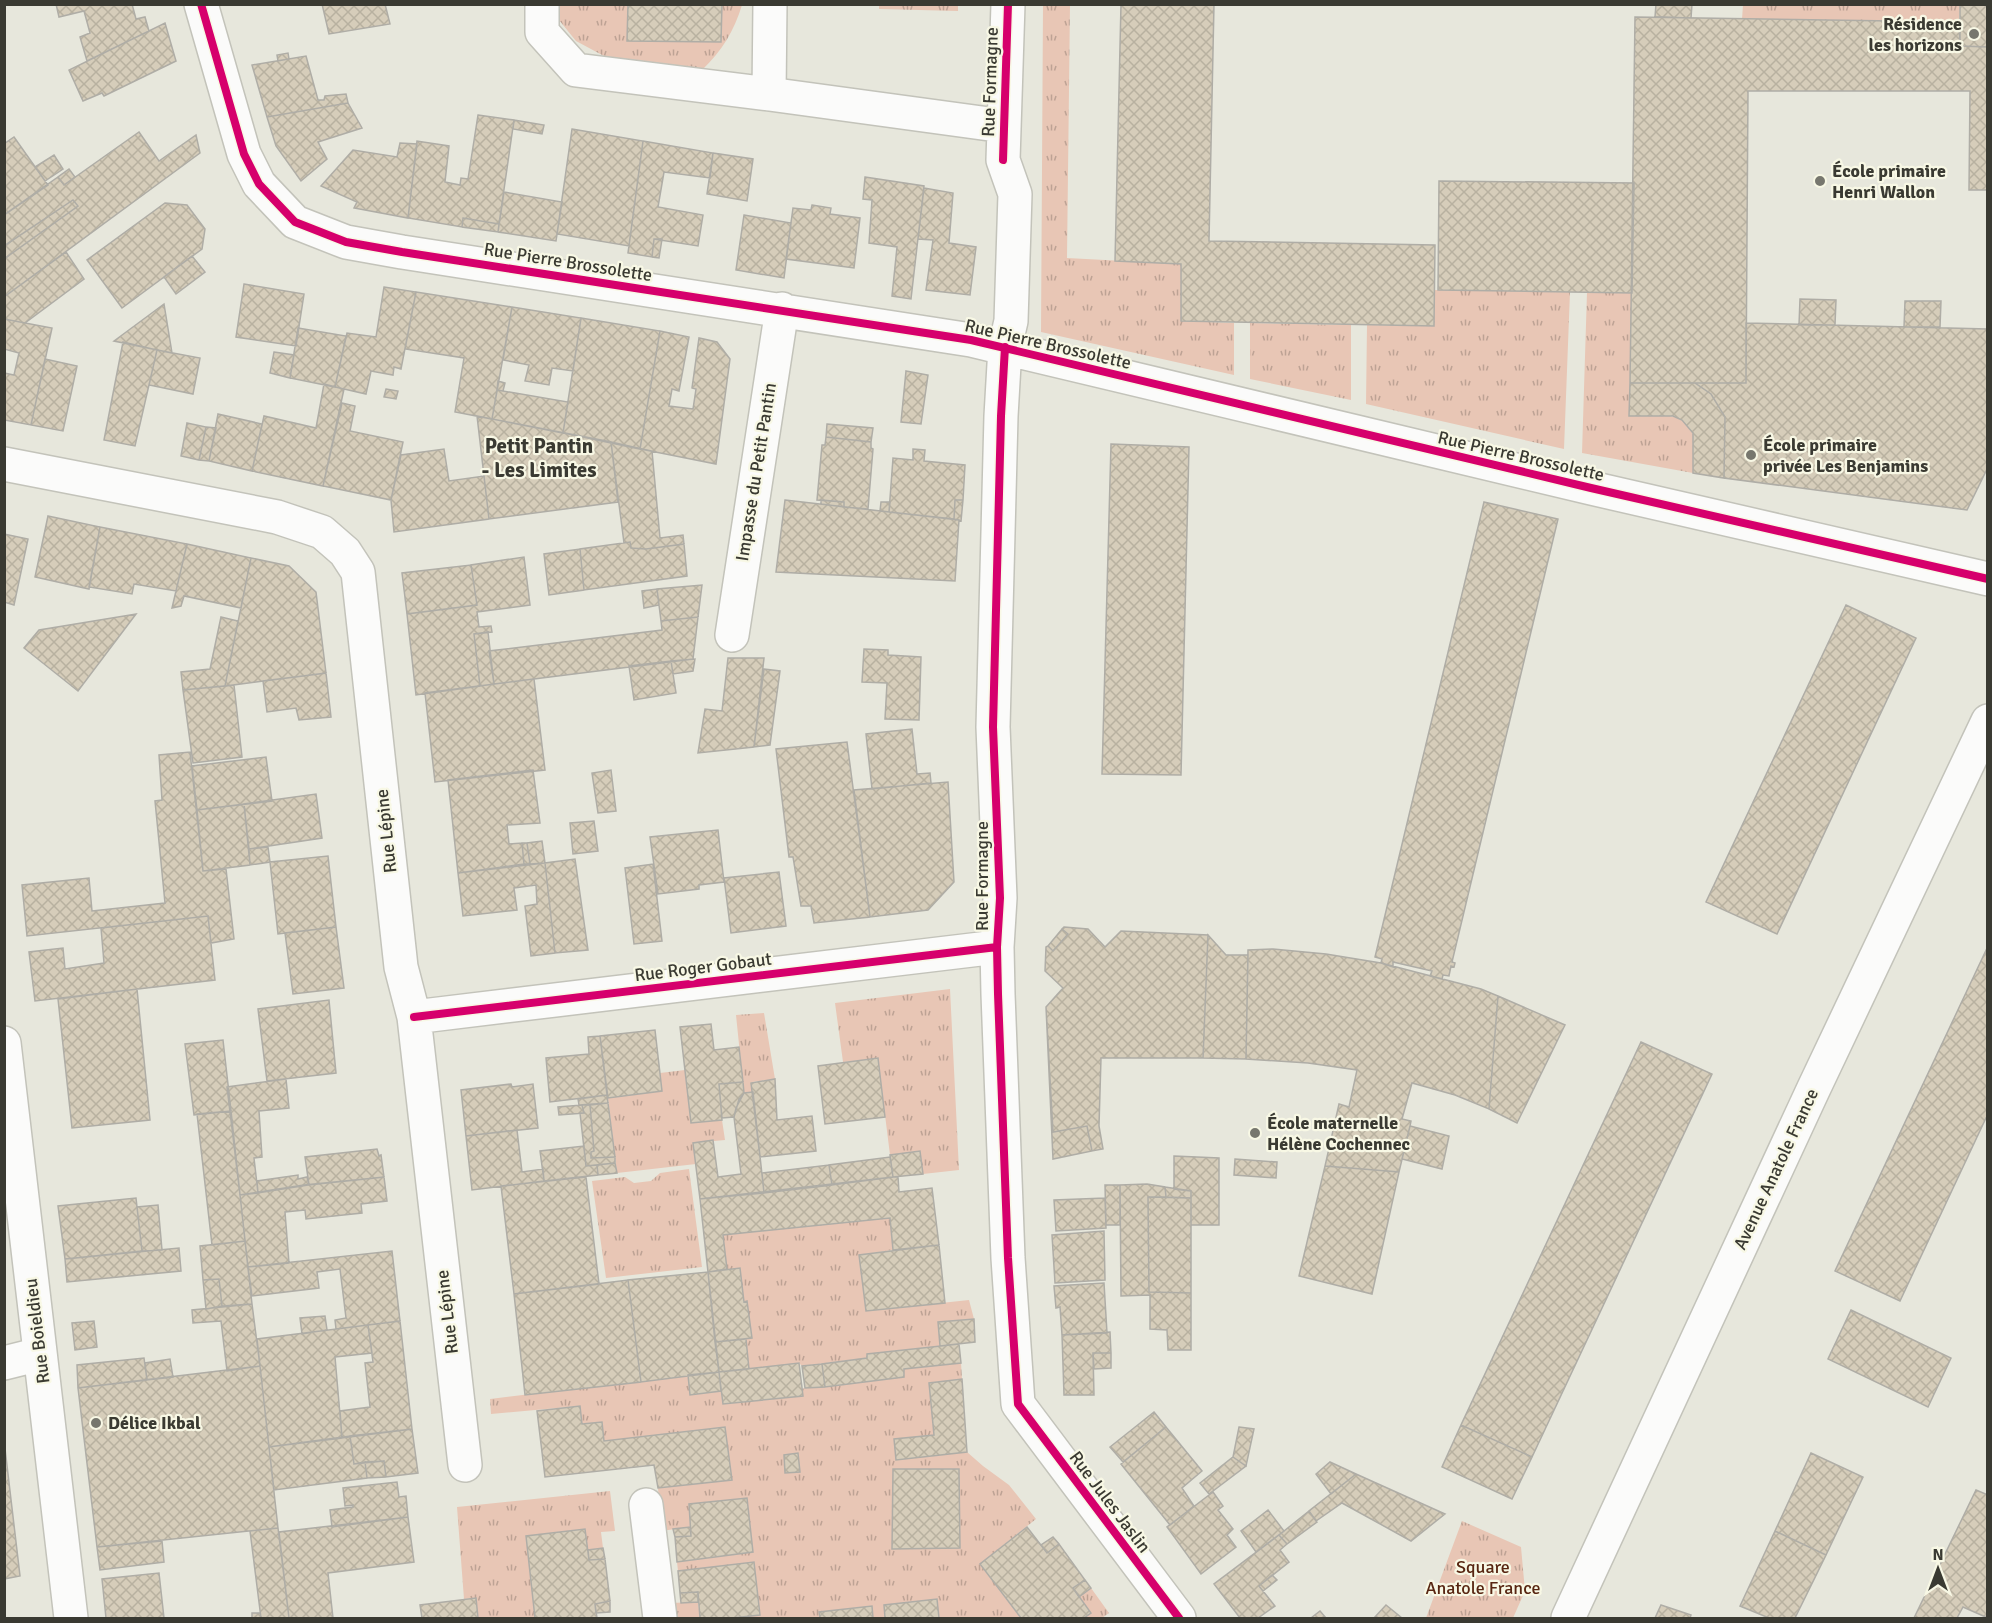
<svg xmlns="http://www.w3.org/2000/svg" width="1992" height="1623" font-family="Signika,sans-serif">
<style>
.grass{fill:url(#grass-tufts);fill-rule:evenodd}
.building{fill:url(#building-cross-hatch);stroke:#afada6;stroke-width:1.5}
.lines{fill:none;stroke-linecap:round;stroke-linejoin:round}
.minor-casing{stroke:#c3c3ba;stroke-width:36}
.minor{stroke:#fbfbfa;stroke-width:33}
.cycleway-casing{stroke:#f8f8e5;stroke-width:11}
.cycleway{stroke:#d6006c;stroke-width:8}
.poi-dot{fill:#77776e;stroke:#f8f8e5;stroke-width:2}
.labels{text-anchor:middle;stroke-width:4.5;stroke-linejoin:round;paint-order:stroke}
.poi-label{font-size:18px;font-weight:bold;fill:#3a3a32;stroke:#f8f8e5;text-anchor:start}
.street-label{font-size:18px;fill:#3a3a32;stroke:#f8f8e5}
.park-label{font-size:18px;fill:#582612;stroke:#f8f8e5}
.quarter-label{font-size:21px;font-weight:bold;fill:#3a3a32;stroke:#f8f8e5}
</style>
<defs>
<pattern id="grass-tufts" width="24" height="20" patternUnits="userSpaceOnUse" patternTransform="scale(1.5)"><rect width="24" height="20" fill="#e8c6b5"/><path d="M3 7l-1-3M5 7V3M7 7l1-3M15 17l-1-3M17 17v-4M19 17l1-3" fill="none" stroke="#bda294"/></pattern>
<pattern id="building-cross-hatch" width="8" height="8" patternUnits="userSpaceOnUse" patternTransform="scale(1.5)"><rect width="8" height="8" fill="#d6cdba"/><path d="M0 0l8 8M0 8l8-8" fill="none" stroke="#b8b1a0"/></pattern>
</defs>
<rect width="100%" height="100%" fill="#e7e7dc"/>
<!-- grass -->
<path class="grass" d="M557 5H628L627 41 721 42 722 5H742C734 31 722 51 702 70L617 63 576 41 559 20Z
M879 5H958V11L879 9Z
M1043 5H1070L1067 258 1181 264V321L1234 323V375L1041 332Z
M1743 5H1960L1959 22 1742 19Z
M1434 290 1570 292 1564 449 1366 404 1367 325 1433 326Z
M1587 292 1632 293 1629 415C1648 416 1688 409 1693 435 1695 446 1693 461 1693 473L1582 453Z
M1250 323 1351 325V400L1250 379Z
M950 989 959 1170 923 1174 920 1151 890 1155 878 1059 843 1062 835 1003Z
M764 1013 775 1079 752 1082 753 1092 744 1093 736 1015Z
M685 1070 691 1122 722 1120 725 1140 693 1143 696 1164 617 1173 608 1098 661 1091 660 1073Z
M689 1169 702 1267 606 1278 592 1181 625 1177 634 1183 651 1181 660 1173Z
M890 1218 893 1250 859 1255 866 1311 969 1300 974 1319 938 1322 940 1346 867 1354V1358L802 1366 799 1363 749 1369 746 1339 752 1338 747 1302H744L740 1269H727L723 1235Z
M961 1363 962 1379 929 1384 934 1435 894 1439 896 1459 967 1452 983 1466 1009 1485 1036 1519 980 1564 1021 1618H939L937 1599 884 1605 885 1618H873L871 1606 820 1612V1618H732L760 1615 754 1562 678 1571 677 1562 753 1552 747 1498 689 1504 690 1527 661 1531 658 1488 732 1480 725 1427 604 1441 602 1422 582 1424 579 1406 491 1414 490 1399 688 1375 691 1395 721 1391 723 1404 802 1396V1389L805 1388 904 1377V1369ZM797 1453 800 1472 786 1473 784 1455ZM959 1470 960 1548 892 1549Z
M610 1491 615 1531 601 1532 603 1548 588 1550 585 1529 526 1536 535 1618H478L476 1598 464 1599 457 1507Z
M1462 1521 1521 1547 1525 1591 1513 1618H1426Z
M1091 1588 1109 1613 1102 1618H1084L1091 1613 1079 1597Z
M698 1602 700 1618H672L670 1603Z"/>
<!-- building -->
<path class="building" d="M56 4H132L136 19 145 17 149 31 87 61 80 37 90 33 84 11 59 17Z
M322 4H385L390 24 329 34Z
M628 4H722L721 42 627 41Z
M1121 4H1214L1209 241 1435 245 1434 326 1181 321V264L1115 261Z
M1656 4H1692L1691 18 1655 17Z
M1960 4H1988V47L1960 46Z
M1635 17 1959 22 1960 46 1988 47V190H1969L1970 91H1748L1746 383H1630Z
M165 23 176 61 104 96 102 93 83 101 69 70Z
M288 53 289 59 278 61 277 55Z
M306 56 318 100H324L325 96 346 94 348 103 267 117 252 65Z
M348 103 362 128 318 142 327 159 301 181 276 146 267 117Z
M478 115 514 120 499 224 463 218 462 227 408 218 417 141 449 146 445 182 460 185 461 178 468 179Z
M514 120 544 125 542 134 513 129Z
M572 129 643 141 629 246 557 234Z
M139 132 159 161 196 135 200 153 4 297V259L78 206 73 200 4 246V215L58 177 64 185Z
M14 137 48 185 4 215V144Z
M643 141 713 153 710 178 664 172 658 207 703 215 698 246 654 239 652 257 628 253Z
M400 143 417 144 408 218 354 208 357 202 321 186 353 150 397 157Z
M713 153 753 159 747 201 707 194Z
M54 155 63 169 45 181 35 167Z
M69 169 75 177 64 185 58 177Z
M865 177 924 186 911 299 892 296 897 247 869 243 872 200 863 199Z
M1439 181 1634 183 1632 293 1438 290Z
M924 188 953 193 949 243 976 247 970 295 926 290 933 240 918 239Z
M504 192 562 202 556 241 498 232Z
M73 200 78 206 4 259V246Z
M165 203 187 205 205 229 202 249 122 308 87 260Z
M812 205 831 208 830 214 860 218 854 268 786 259 793 208 811 210Z
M744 215 791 223 784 278 736 270Z
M463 218 499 224 498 232 462 227Z
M654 239H662L659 258 652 257Z
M66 252 84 279 25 323 4 319V297Z
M192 256 205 272 176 294 164 277Z
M244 284 304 294 296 346 236 337Z
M384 287 416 292 401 369 394 367 393 375 371 371 366 394 335 387 347 333 376 337Z
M416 292 512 307 492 419 455 412 464 358 405 349Z
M1800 299 1836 300 1835 325H1799Z
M1905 301H1941L1940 327H1904Z
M164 304 172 353 114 341Z
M512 307 581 318 573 371 552 368 549 385 525 381 529 365 503 360Z
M581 318 660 331 640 449 563 433Z
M4 319 52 328 31 425 4 420V373L14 375 19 353 4 349Z
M1746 323 1988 329V467L1967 510 1724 478 1725 417 1711 394 1695 383H1746Z
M298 328 346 336 335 387 290 378Z
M660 331 689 337 679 391 672 389 669 406 693 409 696 389 692 388 699 338 717 342 730 359 716 464 640 449Z
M123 342 157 350 135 446 104 440Z
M157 350 200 358 193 394 149 385Z
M274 352 294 355 290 378 270 373Z
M45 359 77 366 63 431 31 425Z
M906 371 928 375 921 424 901 422Z
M498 381 505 383 503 391 497 390Z
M1630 383H1695L1711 394 1725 417 1724 478 1693 473V433L1682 420 1673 416H1629Z
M324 384 344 389 323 486 252 471 264 416 316 428Z
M386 389 398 391 396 399 384 397Z
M497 390 568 402 563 433 492 419Z
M342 403 355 406 350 431 403 442 391 500 323 486Z
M218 414 262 424 252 471 209 461Z
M477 416 611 442 618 502 489 519Z
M187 423 206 427 199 460 181 456Z
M827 424 873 428 871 442 826 437Z
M206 427 216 428 209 461 199 460Z
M826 437 871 442V448L873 449 868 509 844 507V502L817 500 822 445H825Z
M611 442 652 451 660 538 683 535 684 544 646 549 631 548 630 542 624 543Z
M1111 444 1189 447 1181 775 1102 774Z
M444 449 449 481 484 476 489 519 394 532 391 500 401 455Z
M913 449 925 450 924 461 965 465 963 500H955L954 519 889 512 893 458 913 460Z
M785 500 959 520 955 581 776 572Z
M821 500 844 502V507L821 504Z
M955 500H963L961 521 954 519Z
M881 502H890L889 512 880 511Z
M1484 502 1558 519 1452 962 1455 963 1454 967 1451 966 1449 976 1443 975 1442 979 1430 976 1432 971 1393 962V967L1381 963 1382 959 1375 957Z
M48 516 100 527 89 589 35 577Z
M100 527 187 544 176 591 134 584 132 594 89 587Z
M4 534 28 539 14 605 4 602Z
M630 542 631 548 646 549 684 544 687 576 584 590 580 549Z
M187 544 251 558 241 608 184 596 181 606 172 608Z
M580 549 584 590 549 595 544 554Z
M524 557 530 605 477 612 479 627 491 626 492 632 474 634 480 686 416 695 407 614 477 605 471 565Z
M251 558 289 566 316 592 326 673 225 686Z
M471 565 477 605 407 614 402 573Z
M702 585 698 617 661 621 657 589Z
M657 589 659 605 644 608 642 591Z
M1846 605 1916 638 1777 934 1706 902Z
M136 614 78 691 24 648 39 630Z
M221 617 238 621 225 686 183 690 181 672 210 669Z
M698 617 693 659 494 684 489 651 662 630 661 621Z
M488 632 494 684 480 686 474 634Z
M864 649 888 650V655L921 657 919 720 885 719 887 683 862 682Z
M728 658H764L754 747 698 753 705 709 722 711Z
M695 659 693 671 673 674 671 661Z
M671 661 676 693 634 700 629 666Z
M764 669 780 671 770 745 754 747Z
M326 673 331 717 299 720 296 708 267 712 263 681Z
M534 679 545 770 435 782 425 693Z
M234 685 242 757 193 763 183 690Z
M912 729 917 774 930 773 931 783 872 789 866 734Z
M847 742 870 917 814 923 811 906H801L793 857H789L776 749Z
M190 752 203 871 226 869 234 939 211 943 208 916 27 936 22 885 89 878 92 911 165 903 155 801 162 800 159 755Z
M266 757 272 801 197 810 192 766Z
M533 770 540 823 507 825 509 844 522 843 524 864 458 873 448 780Z
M611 770 616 811 598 813 592 773Z
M948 782 954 882 928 910 870 917 854 790Z
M316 794 322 838 249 849 244 804Z
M244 804 250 865 203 871 197 810Z
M594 821 598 851 573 854 570 823Z
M718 830 724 882 699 885V889L658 894 650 837Z
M542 841 545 863 530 864 527 843Z
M522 843H527L530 864H524Z
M268 847 270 862 250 865 249 849Z
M328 856 336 927 278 934 270 862Z
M575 859 588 950 555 953 545 863Z
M545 863 555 953 531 956 525 906 537 904 536 885 514 888 517 910 463 916 458 873Z
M653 864 662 941 634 944 625 868Z
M779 872 786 926 731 933 724 878Z
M208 916 215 980 35 1001 29 952 63 948 65 969 104 963 101 928Z
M336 927 344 988 293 994 285 933Z
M1064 927 1088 929 1105 947 1121 931 1208 935 1203 1058H1101L1099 1126 1103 1149 1092 1151 1087 1126 1053 1132 1046 1007 1063 988 1045 971 1046 947 1048 946 1053 951 1068 934 1062 929Z
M1062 929 1068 934 1053 951 1048 946Z
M1208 935 1226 955H1248L1246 1059 1203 1058Z
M1988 946V1119L1986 1118 1900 1301 1835 1271Z
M1273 949 1326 954 1381 963 1481 989 1498 996 1489 1109 1455 1095 1412 1083 1402 1119 1411 1121 1410 1126 1399 1172 1325 1166 1339 1104 1349 1107 1357 1070 1308 1063 1246 1059 1248 950Z
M137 989 150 1120 72 1128 58 999Z
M1498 996 1565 1025 1517 1123 1489 1109Z
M329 1000 336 1073 267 1081 258 1009Z
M1046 1007 1053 1132 1087 1126 1092 1151 1053 1159Z
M711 1024 714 1050 739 1047 743 1082 719 1084 722 1120 691 1123 680 1027Z
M655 1030 662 1091 608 1098 600 1036Z
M600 1036 607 1095 550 1102 546 1058 589 1054 588 1037Z
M223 1040 231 1111 194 1115 185 1044Z
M1641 1042 1712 1074 1532 1457 1461 1425Z
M878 1058 885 1117 825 1124 818 1066Z
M286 1079 289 1108 259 1111 262 1157 254 1158 258 1193 240 1195 227 1087Z
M775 1079 777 1120 812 1116 816 1151 760 1157 751 1083Z
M743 1082 744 1093 739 1099 734 1117 722 1118 719 1084Z
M511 1084 512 1087 533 1084 538 1128 466 1136 461 1090Z
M753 1092 764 1193 700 1199 693 1143 713 1140 718 1177 741 1174 734 1117 736 1108 744 1093Z
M607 1095 608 1103 579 1105 578 1099Z
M608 1103 615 1157 591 1158V1152L594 1151 590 1105Z
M582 1105 584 1113 559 1115 558 1107Z
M582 1105H590L594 1151 591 1152V1158L615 1157V1163L586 1166 580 1113H584Z
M231 1111 245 1241 212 1245 197 1114Z
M1410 1126 1449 1136 1442 1169 1402 1159Z
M517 1130 522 1172 543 1169 544 1181 472 1190 466 1136Z
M584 1146 586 1166 597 1165 598 1175 544 1181 540 1151Z
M377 1149 379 1156 381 1155 384 1177 309 1185 305 1157Z
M920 1151 923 1174 893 1177 890 1155Z
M1174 1156 1219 1158V1225H1191V1191L1174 1189Z
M890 1157 893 1177 832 1185 829 1165Z
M1235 1159 1277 1162 1276 1178 1234 1175Z
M615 1163 617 1173 598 1175 597 1165Z
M829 1165 832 1185 764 1193 762 1173Z
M1325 1166 1399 1172 1372 1294 1299 1276Z
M298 1175V1179L307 1177 309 1185 258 1193 257 1181Z
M384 1177 387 1201 361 1204 362 1213 306 1219 305 1210 285 1212 289 1263 248 1267 240 1195 304 1185Z
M586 1177 599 1284 514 1294 501 1186Z
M893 1177H898L899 1192 932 1188 939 1245 893 1250 890 1218 723 1235 727 1269 708 1272 700 1199Z
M1147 1184 1165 1187 1166 1197H1148L1149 1292 1191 1293V1350H1168L1167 1330 1150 1329V1295L1121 1296 1120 1185Z
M1105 1185H1120V1225H1106Z
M1165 1187 1191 1191V1198L1166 1197Z
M1148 1197 1191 1198V1293L1149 1292Z
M136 1198 142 1251 65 1259 58 1206Z
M1105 1198 1106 1228 1056 1231 1054 1200Z
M158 1205 162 1250 142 1251 137 1207Z
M1104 1231 1105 1280 1055 1283 1052 1235Z
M245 1241 252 1304 222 1306 219 1279 203 1280 200 1246Z
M939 1245 945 1303 866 1311 859 1255Z
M179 1248 181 1271 67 1282 65 1259Z
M392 1251 400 1321 336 1329 335 1320 346 1318 340 1269 317 1272 319 1288 252 1296 248 1267Z
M740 1268 744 1302 747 1301 752 1338 715 1342 708 1272Z
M708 1272 719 1372 641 1382 628 1280Z
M219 1279 222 1306 206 1309 203 1280Z
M628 1280 641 1382 525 1395 514 1294Z
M1104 1283 1107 1333 1062 1335 1060 1307 1056 1308 1054 1286Z
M252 1304 260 1366 227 1371 221 1321 193 1323 192 1310Z
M1851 1310 1951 1358 1928 1407 1828 1359Z
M325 1316 327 1330 302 1334 300 1318Z
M974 1319 975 1342 940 1346 938 1322Z
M94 1321 97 1347 75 1350 72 1323Z
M400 1321 412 1429 342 1438 340 1411 370 1407 365 1363 373 1362 368 1325Z
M368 1325 372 1353 335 1357 342 1438 269 1447 257 1339Z
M1110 1332 1111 1353H1093L1094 1395H1064L1062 1335Z
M746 1339 749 1369 719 1372 715 1342Z
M959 1344 961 1363 904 1369V1377L825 1387 822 1364 867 1358V1354Z
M1093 1353H1111V1368L1094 1369Z
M144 1358 147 1380 78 1388 77 1365Z
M170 1359 173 1377 147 1380 145 1363Z
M799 1363 803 1396 723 1404 719 1372Z
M822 1364 825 1387 805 1388 802 1366Z
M260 1366 278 1528 97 1547 78 1388Z
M719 1372 721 1391 690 1395 688 1375Z
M962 1379 967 1452 896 1460 894 1439 934 1435 929 1383Z
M580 1406 582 1424 602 1422 604 1441 725 1427 732 1480 658 1488 654 1465 545 1477 537 1411Z
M1154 1412 1166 1427 1123 1462 1110 1447Z
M1461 1425 1532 1457 1512 1499 1442 1467Z
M1166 1427 1202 1471 1182 1488 1194 1506 1170 1525 1121 1464Z
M1239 1427 1254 1429 1246 1466 1233 1457Z
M412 1429 418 1473 386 1477 384 1461 354 1464 350 1436Z
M350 1436 354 1464 365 1462 367 1478 274 1490 269 1447Z
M4 1440 20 1576 4 1579Z
M798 1453 800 1472 785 1473 784 1455Z
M1811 1453 1863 1477 1826 1555 1775 1531Z
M1233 1457 1246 1466 1209 1494 1200 1483Z
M384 1461 386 1477 367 1478 365 1462Z
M1330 1462 1356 1474 1331 1494 1316 1474Z
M893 1469H959L960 1548 892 1549Z
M1356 1474 1445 1514 1411 1541 1342 1503 1316 1521 1309 1511Z
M397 1482 399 1497 406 1496 408 1517 332 1527 330 1510 353 1507V1505L345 1506 343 1488Z
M1976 1490 1988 1495V1618L1963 1607 1957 1618H1914Z
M1213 1492 1223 1506 1218 1510 1233 1529 1227 1535 1236 1547 1201 1574 1167 1527Z
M747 1498 753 1552 677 1562 675 1537 691 1536 689 1504Z
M1268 1510 1284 1531 1256 1552 1241 1531Z
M1309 1511 1317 1522 1287 1544 1279 1535Z
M408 1517 414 1562 328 1573 333 1618H289L279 1532Z
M690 1527 691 1536 675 1537 673 1529Z
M1027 1527 1047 1553 1059 1544 1085 1580 1073 1588 1091 1613 1084 1618H1021L980 1564Z
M278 1528 289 1618H261L250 1531Z
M585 1529 589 1560 605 1559 610 1601 595 1604 597 1618H535L526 1536Z
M1775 1531 1826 1555 1795 1618H1769L1740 1606Z
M1279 1535 1287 1544 1280 1550 1289 1562 1259 1586 1275 1606 1258 1618H1240L1214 1584Z
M1053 1537 1059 1544 1047 1553 1041 1545Z
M162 1541 164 1562 100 1570 97 1547Z
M603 1548 605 1559 589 1560 588 1550Z
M754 1562 760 1615 732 1618H700L698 1592 680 1593 678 1571Z
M159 1573 164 1618H106L102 1579Z
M1272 1575 1277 1580 1263 1591 1259 1586Z
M1085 1580 1091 1588 1079 1597 1073 1588Z
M698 1592V1602L681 1603 680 1593Z
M476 1598 478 1618H422L420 1605Z
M937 1599 939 1618H885L884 1605Z
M610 1601V1612L596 1613 595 1604Z
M1386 1605 1402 1618H1374Z
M1661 1605 1691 1615 1690 1618H1655Z
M872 1606 873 1618H820L819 1612Z
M1320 1611 1326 1618H1311Z
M252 1613H260L261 1618H252Z"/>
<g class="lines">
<!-- minor casing -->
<g class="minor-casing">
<path id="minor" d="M201 4 244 154 259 184 295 222 346 242 402 252 971 340 1591 488 1988 579
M542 4V32L576 70 769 94 1004 126
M1008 4 1003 160 1015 194 1011 321 1005 347 1001 416 993 727 1000 898 997 947 998 994 1008 1258 1018 1404 1179 1618
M769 94 770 4
M4 464 277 517 322 532 345 552 358 572 401 967 414 1017 465 1465
M732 635 782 309
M414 1017 997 947
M4 1043 71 1618
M4 1363 40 1354
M646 1505 660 1618
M1568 1618 1813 1090 1988 721"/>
</g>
<!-- minor -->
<use href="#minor" class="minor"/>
<!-- cycleway casing -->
<g class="cycleway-casing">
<path id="cycleway" d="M201 4 244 154 259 184 295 222 346 242 402 252 971 340 1591 488 1988 579
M1003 160 1008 4
M1005 347 1001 416 993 727 1000 898 997 947 998 994 1008 1258 1018 1404 1179 1618
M414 1017 997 947"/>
</g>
<!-- cycleway -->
<use href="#cycleway" class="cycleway"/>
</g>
<!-- markers -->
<g class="poi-dot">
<circle cx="1974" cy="34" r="6"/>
<circle cx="1820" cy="181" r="6"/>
<circle cx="1751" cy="455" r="6"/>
<circle cx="1255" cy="1133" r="6"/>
<circle cx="96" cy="1423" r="6"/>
</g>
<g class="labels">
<!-- poi labels -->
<g class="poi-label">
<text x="1962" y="30" text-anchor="end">Résidence<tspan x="1962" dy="21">les horizons</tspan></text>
<text x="1832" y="177">École primaire<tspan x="1832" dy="21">Henri Wallon</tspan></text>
<text x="1763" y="451">École primaire<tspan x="1763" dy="21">privée Les Benjamins</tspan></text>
<text x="1267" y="1129">École maternelle<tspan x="1267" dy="21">Hélène Cochennec</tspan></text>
<text x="108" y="1429">Délice Ikbal</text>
</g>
<!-- street labels -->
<g class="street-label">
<text transform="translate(990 82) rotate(-88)" y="6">Rue Formagne</text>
<text transform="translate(568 262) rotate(9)" y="6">Rue Pierre Brossolette</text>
<text transform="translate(1048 344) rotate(13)" y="6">Rue Pierre Brossolette</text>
<text transform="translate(1521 456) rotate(13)" y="6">Rue Pierre Brossolette</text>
<text transform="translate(756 472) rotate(-81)" y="6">Impasse du Petit Pantin</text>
<text transform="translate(386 831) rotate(-96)" y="6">Rue Lépine</text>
<text transform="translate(982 876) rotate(-90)" y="6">Rue Formagne</text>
<text transform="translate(703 967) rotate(-7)" y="6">Rue Roger Gobaut</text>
<text transform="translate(1776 1169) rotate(-65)" y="6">Avenue Anatole France</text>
<text transform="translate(447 1312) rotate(-97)" y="6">Rue Lépine</text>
<text transform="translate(37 1331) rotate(-97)" y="6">Rue Boieldieu</text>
<text transform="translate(1110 1502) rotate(53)" y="6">Rue Jules Jaslin</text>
</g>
<!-- park labels -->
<g class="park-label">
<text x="1483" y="1573">Square<tspan x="1483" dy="21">Anatole France</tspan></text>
</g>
<!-- quarter labels -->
<g class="quarter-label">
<text x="539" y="453">Petit Pantin<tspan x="539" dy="24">- Les Limites</tspan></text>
</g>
</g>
<!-- border -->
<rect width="1992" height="1623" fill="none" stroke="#3a3a32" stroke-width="12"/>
<!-- north arrow -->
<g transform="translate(1938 1569)" stroke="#f8f8e5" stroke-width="4.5" paint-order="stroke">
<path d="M0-4.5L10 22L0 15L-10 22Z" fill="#3a3a32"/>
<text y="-9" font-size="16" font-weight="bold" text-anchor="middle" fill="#3a3a32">N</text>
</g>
</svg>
